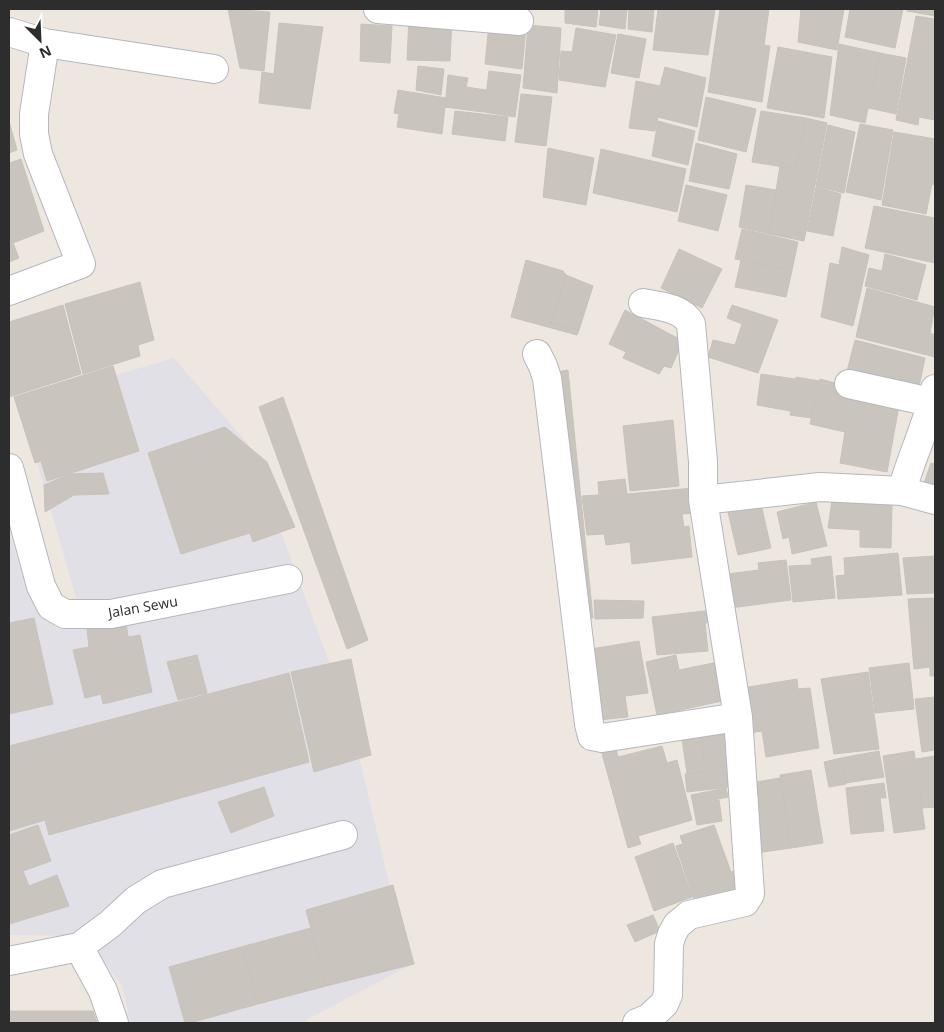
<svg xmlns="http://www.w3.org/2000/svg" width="944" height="1032" font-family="'Open Sans',sans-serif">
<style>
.industrial{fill:#e1e0e6}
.building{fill:#c9c5be;stroke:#c8c2ba}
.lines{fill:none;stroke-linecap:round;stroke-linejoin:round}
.street-casing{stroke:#b4b7bf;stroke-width:30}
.street{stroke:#fff;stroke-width:28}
.labels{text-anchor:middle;stroke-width:4;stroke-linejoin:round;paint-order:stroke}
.street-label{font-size:14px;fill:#2d2d2d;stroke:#fff}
</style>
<rect width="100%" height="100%" fill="#ede7e0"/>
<!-- industrial -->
<path class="industrial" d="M174 358 248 444 349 715 409 966 306 1020 307 1023H130L122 985 83 936 9 935V532L29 595 57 629 83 622 20 403Z"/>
<!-- building -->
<path class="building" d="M228 9 270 12 264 71 240 68Z
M565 9H598L596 27 565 23Z
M601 9H627L625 29 599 25Z
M629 9H654L652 32 628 29Z
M658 9H715L708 55 653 50Z
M720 9H769L764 45 770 46 762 102 708 92Z
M801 9H844L837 50 798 42Z
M850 9H903L895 48 845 37Z
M907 9H935V16L907 11Z
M916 16 935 19V120L919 117 918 125 896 120Z
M409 17 452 18 450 61 407 60Z
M279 23 323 27 310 109 259 103 262 72 274 74Z
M361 24 392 26 390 63 360 61Z
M489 24 526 28 522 69 485 64Z
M528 25 561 28 557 93 523 88Z
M576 28 616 35 605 87 559 80 561 51 572 52Z
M618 34 646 39 639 78 611 73Z
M839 44 880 53 865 123 830 115Z
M778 47 832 57 824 118 767 108Z
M880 53 906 58 896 114 869 108Z
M418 66 444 69 441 95 416 90Z
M665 67 706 78 697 127 658 117 655 131 629 128 636 81 660 86Z
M489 71 521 75 515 117 484 112Z
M448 75 468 78 466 87 486 90 483 112 445 107Z
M398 90 446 98 442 134 397 127 399 114 394 113Z
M521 94 552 97 546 146 515 142Z
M706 97 756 109 746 152 698 140Z
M455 111 508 117 505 141 452 134Z
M761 111 806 118 796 169 752 162Z
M806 118 827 123 804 241 769 234 780 166 796 169Z
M9 121 17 150 9 153Z
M658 121 695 131 688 165 652 156Z
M860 124 893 130 881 200 846 192Z
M828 125 855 132 844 193 816 186Z
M894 132 935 139V185L932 184 926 214 882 205Z
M696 143 737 154 729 189 689 181Z
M548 148 594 158 586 205 543 197Z
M601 149 686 169 677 212 593 193Z
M21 159 44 231 13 243 19 258 9 262V162V163Z
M686 185 727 195 718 231 678 221Z
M746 185 776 190 769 234 739 227Z
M816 187 841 194 833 236 807 231Z
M874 206 935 218V263L865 248Z
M742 229 798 242 792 270 735 259Z
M842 247 869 255 853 326 821 317 830 263 839 265Z
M679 249 722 269 702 308 661 288Z
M885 254 926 265 917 300 865 286 869 268 882 271Z
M526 260 563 271 566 275 551 323 579 330 577 335 511 317Z
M741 260 792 270 786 297 735 287Z
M566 275 593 286 579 330 551 323Z
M140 282 154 340 138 345 140 356 83 374 65 304Z
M867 288 935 307 930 333 935 335V357L856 337Z
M63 305 81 374 9 397V322Z
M732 305 778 320 758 373 708 357 713 340 735 345 742 324 727 318Z
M625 310 683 341 671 368 664 366 659 374 623 358 626 352 609 344Z
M855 340 925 358 917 396 845 379Z
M113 366 139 451 47 481 41 461 35 463 14 397Z
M568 370 593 618 578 619 557 372Z
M761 374 795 379 790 411 757 405Z
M796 377 819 381 811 418 790 415Z
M820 379 900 400 887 472 840 463 845 432 810 424Z
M283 397 368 640 347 649 259 407Z
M673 420 679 486 630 491 623 426Z
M225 427 267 462 295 527 253 542 250 533 181 554 148 453Z
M931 463 935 464V490L923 486Z
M103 473 109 494 74 495 45 512 44 485 70 474Z
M625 479 627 494 694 488 697 513 682 514 684 527 689 526 692 557 632 564 630 542 606 545 604 534 587 535 582 496 599 495 598 482Z
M760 500 771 548 738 555 727 508Z
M832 500 892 505 891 548 860 547V530L828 528Z
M816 502 827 546 792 554 789 537 783 539 777 512Z
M898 553 902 595 838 599 836 576 845 575 844 558Z
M831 556 835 598 793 602 789 566 812 565 811 559Z
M935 556V593L907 594 903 558Z
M786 560 791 600 723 609 719 575 759 570 758 563Z
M935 598V676H930V667L914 669 908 599Z
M594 600 644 601 643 618 595 619Z
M713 610 715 622 705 623 708 651 657 655 652 617Z
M34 618 53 704 9 714V623Z
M126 622 128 637 140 635 152 692 103 704 101 694 85 698 73 650 89 647 87 629Z
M639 641 648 693 625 696 628 717 598 720 585 650Z
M197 655 207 693 178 700 167 662Z
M676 655 679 670 718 662 727 700 657 715 646 662Z
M351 659 371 755 314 772 291 672Z
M909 663 914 709 875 713 869 668Z
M868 672 879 749 834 754 821 679Z
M289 673 309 762 49 835 45 820 9 831V746Z
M797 679 798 689 810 688 819 748 766 757 762 731 743 734 736 689Z
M935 697V750L922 752 915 699Z
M736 728 738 786 687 792 685 774 705 772 700 731Z
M700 731 705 772 687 774 681 732Z
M615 746 618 757 662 746 667 763 677 760 692 820 638 836 641 844 628 848 601 750Z
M879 751 884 777 846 783 841 758Z
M914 751 925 829 894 833 883 756Z
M935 756V807L922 808 916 759Z
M841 758 846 784 829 787 824 762Z
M811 770 823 843 791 848 780 775Z
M780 778 791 848 756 853 745 784Z
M884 783 886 798H880L884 831 851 834 846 788Z
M264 787 274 816 231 833 218 802Z
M726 788 728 797 693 804 691 795Z
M719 800 722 821 697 825 693 804Z
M38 825 51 861 23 871 29 886 57 875 69 906 9 924V835Z
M714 825 731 872 741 869 746 885 695 903 676 846 683 844 680 836Z
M673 843 692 897 654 911 635 857Z
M393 885 414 964 326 986 306 910Z
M653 915 660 931 635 942 627 925Z
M311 928 326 986 258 1004 241 947Z
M241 947 258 1004 190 1023H185L169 967Z
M9 1011H93L97 1023H9Z"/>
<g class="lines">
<!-- street casing -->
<g class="street-casing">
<path id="street" d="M378 9 519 21
M9 32 45 43 214 69
M9 291 81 264 38 154 34 134V114L45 43
M537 354 543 366 547 378 589 724 592 736 602 738 738 717
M849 384 935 403
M9 468 41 586 51 606 65 614H111L288 579
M902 491C911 457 928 424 935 389
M703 500 820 487 902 491 935 500
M79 947 103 991 114 1023
M9 961 79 947 110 924 136 900 162 884 343 835
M637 1023 649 1018 664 1004 668 995 669 944 672 934 677 925 689 915 745 902 750 894 738 717 703 500V462L691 324C683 308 660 306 643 303"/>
</g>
<!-- street -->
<use href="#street" class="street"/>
</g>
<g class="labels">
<!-- street labels -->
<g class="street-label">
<text transform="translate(143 607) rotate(-10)" y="5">Jalan Sewu</text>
</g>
</g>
<!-- border -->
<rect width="944" height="1032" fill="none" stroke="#2d2d2d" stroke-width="20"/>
<!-- north arrow -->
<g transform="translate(40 40) rotate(156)" stroke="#ffffff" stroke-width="4" paint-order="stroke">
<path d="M0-4L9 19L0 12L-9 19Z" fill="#2d2d2d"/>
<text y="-8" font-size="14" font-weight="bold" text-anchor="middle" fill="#2d2d2d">N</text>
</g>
</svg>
